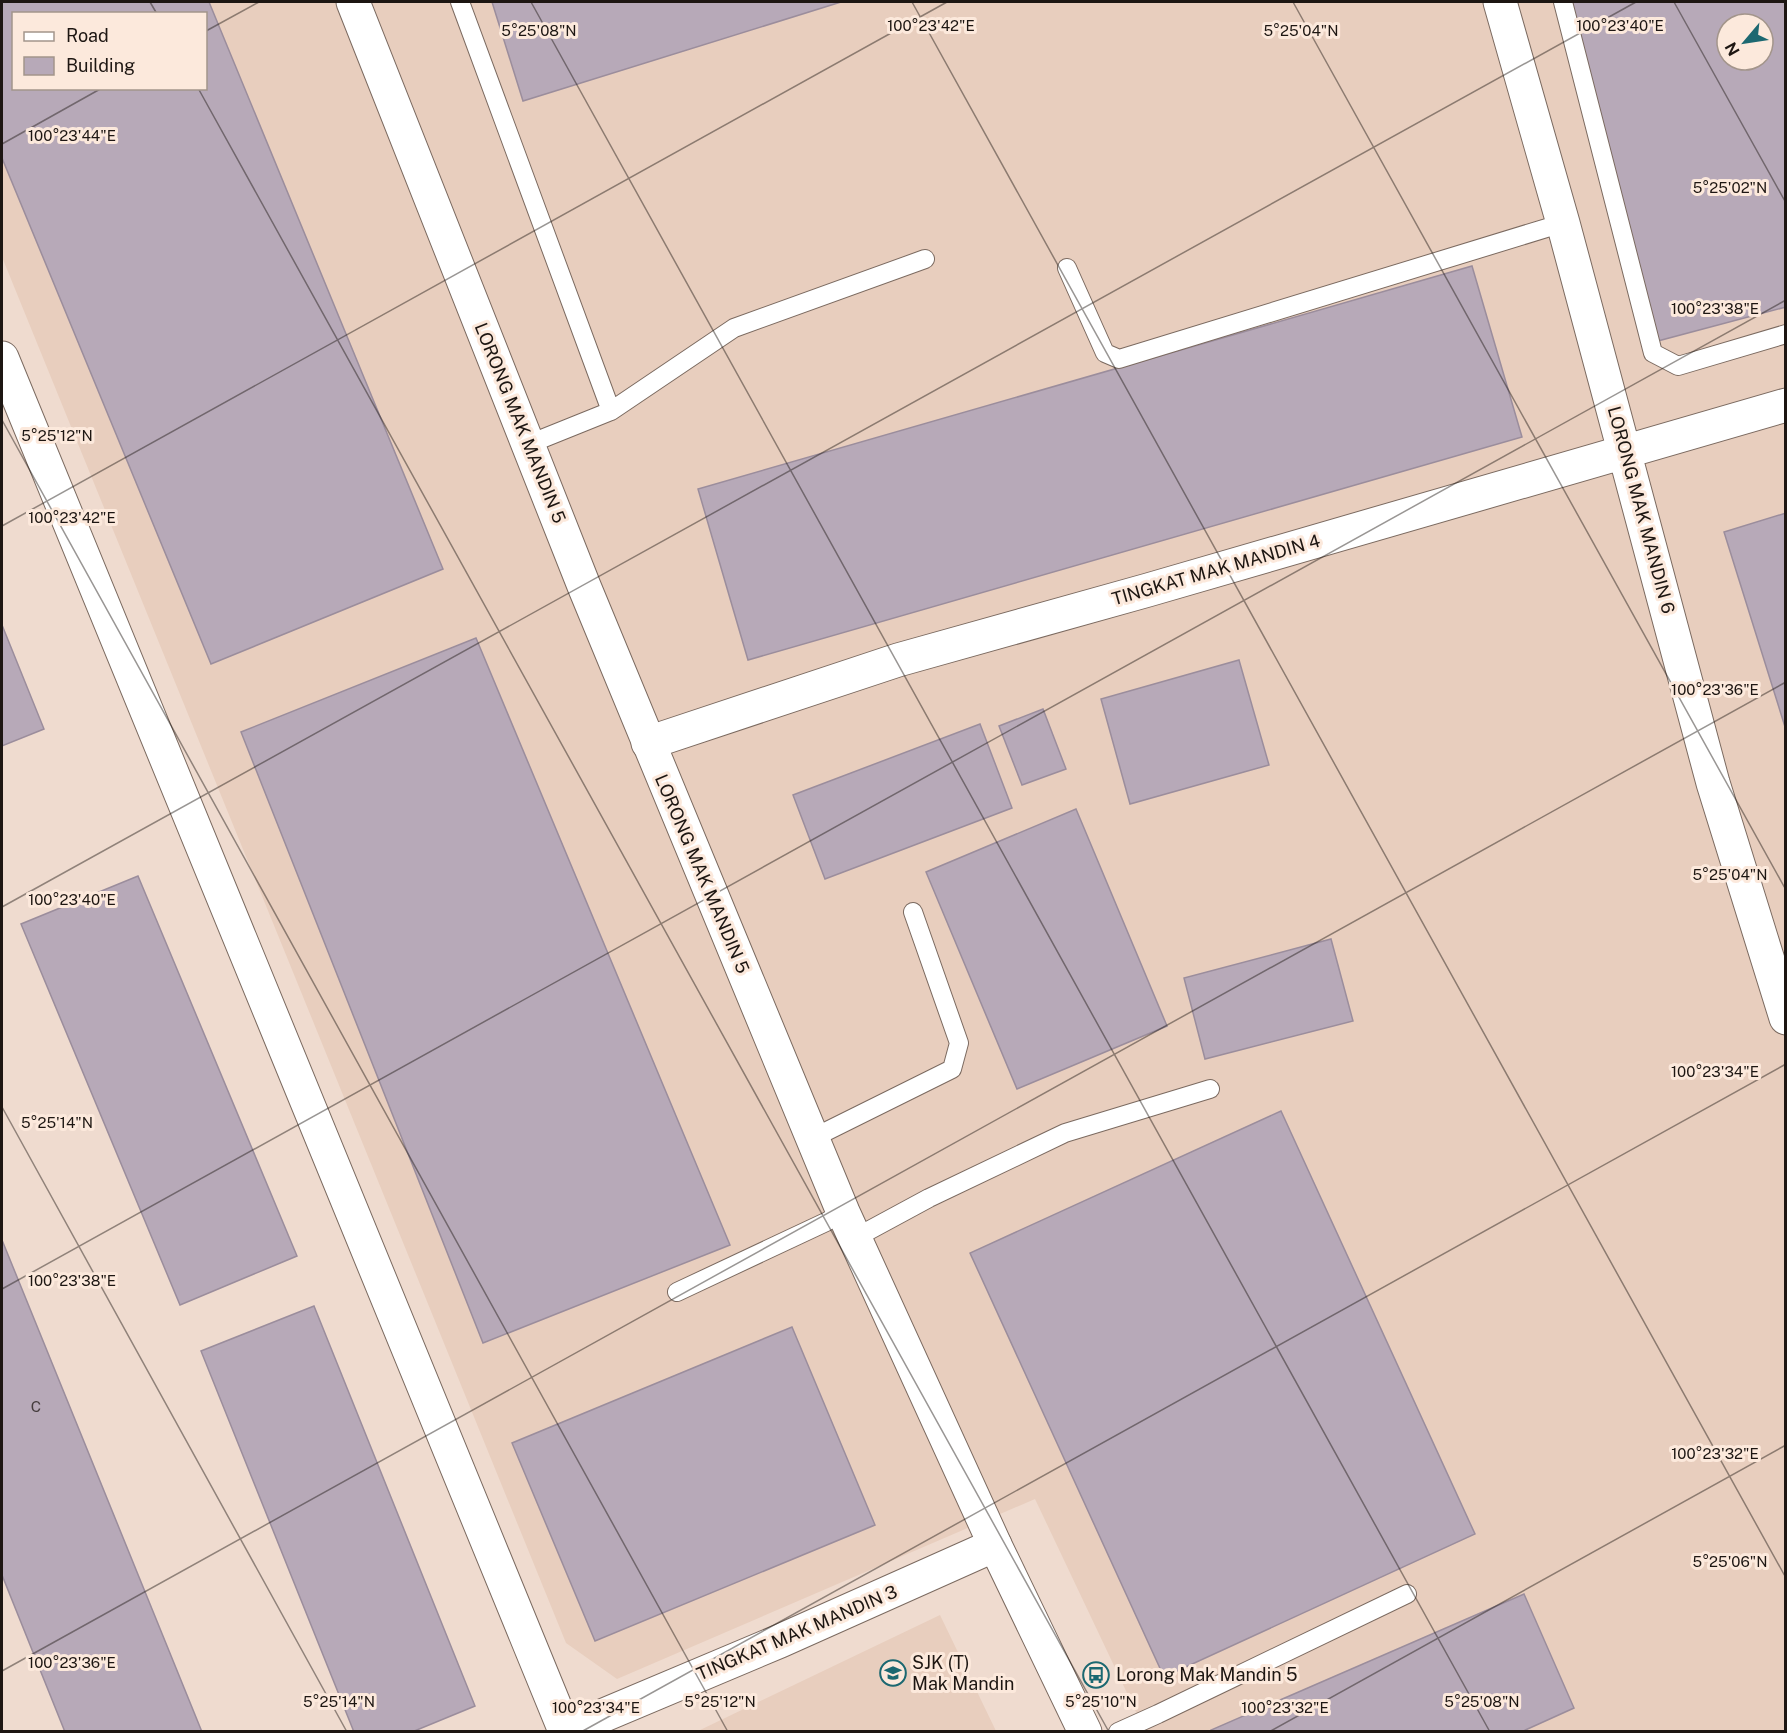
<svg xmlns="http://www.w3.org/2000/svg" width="1787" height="1733" font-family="'Public Sans',sans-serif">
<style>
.built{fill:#e8cebe;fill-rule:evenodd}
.building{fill:#b7a9b8;stroke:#9b8d9c;stroke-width:1.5;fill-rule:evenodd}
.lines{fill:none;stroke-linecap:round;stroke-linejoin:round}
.service-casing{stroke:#7b6a60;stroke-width:20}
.minor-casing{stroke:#7b6a60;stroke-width:35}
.tertiary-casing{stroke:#7b6a60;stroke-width:35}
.service{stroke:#fff;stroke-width:18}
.minor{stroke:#fff;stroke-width:33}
.tertiary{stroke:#fff;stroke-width:33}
.ticks{fill:none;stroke:#1d1612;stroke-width:1.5;stroke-opacity:0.45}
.labels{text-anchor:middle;stroke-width:6;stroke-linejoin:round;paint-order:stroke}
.number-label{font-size:15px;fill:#443b3c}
.street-label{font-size:18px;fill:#1d1612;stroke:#fce9dc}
.poi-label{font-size:18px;fill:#1d1612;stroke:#fce9dc;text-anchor:start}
.ticks-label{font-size:15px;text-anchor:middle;fill:#1d1612;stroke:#fce9dc;stroke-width:6;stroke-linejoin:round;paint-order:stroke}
</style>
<rect width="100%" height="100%" fill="#efdbcf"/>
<!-- built -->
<path class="built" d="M2 2H1785V1731H1145L1035 1499 617 1679 566 1643 2 257ZM14 14H206V88H14ZM1727 24H1763V60H1727Z
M940 1615 996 1731H698Z"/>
<!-- building -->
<path class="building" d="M2 2H209L443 569 211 664 2 158ZM14 14H206V88H14Z
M492 2H841L523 101Z
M1572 2H1786V307L1654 342ZM1727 24H1763V60H1727Z
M1472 266 1522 437 748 660 698 489Z
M1786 513V730L1724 532Z
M2 625 44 729 2 746Z
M476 638 730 1245 483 1343 241 732Z
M1239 660 1269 765 1130 804 1101 699Z
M1043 709 1066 769 1022 785 999 726Z
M980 724 1012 808 825 879 793 795Z
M1076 809 1167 1026 1017 1089 926 872Z
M138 876 297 1256 180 1305 21 924Z
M1331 939 1353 1021 1205 1059 1184 978Z
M1281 1111 1475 1534 1164 1677 970 1253Z
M2 1240 202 1732H65L2 1575Z
M314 1306 475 1706 412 1732H354L201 1351Z
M792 1327 875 1525 595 1641 512 1443Z
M1524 1594 1574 1708 1521 1732H1212L1211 1730Z"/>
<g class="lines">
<!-- service casing -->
<g class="service-casing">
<path id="service" d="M460 2 611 411
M1563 2 1653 353 1678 366 1786 334
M1067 268 1105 353 1119 359 1563 223
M529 444 611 411 734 328 925 259
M813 1138 952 1069 959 1043 913 912
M855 1238 929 1198 1065 1133 1210 1089
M677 1292 826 1222 843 1212
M1118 1732 1158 1714 1407 1594"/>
</g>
<!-- minor casing -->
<g class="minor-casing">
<path id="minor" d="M1500 2 1563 223 1713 783 1786 1018
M2 358 565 1731
M648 743 898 660 1148 590 1786 405
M564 1732 780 1641 995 1545"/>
</g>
<!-- tertiary casing -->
<g class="tertiary-casing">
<path id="tertiary" d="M353 2 584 586 843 1212 995 1545 1085 1732"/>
</g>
<!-- service -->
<use href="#service" class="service"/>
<!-- minor -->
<use href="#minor" class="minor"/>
<!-- tertiary -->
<use href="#tertiary" class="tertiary"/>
</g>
<!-- ticks -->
<path class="ticks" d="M150 2 157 14M531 2 1490 1732M912 2 1786 1578M1293 2 1786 890M1674 2 1786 203M206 31 259 2M198 88 1109 1732M2 144 102 88M2 420 728 1732M2 526 947 2M2 907 1636 2M2 1107 347 1732M2 1289 1786 300M2 1671 1786 682M581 1732 1786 1064M1269 1732 1786 1445"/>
<!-- icons -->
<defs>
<g id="school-ring" transform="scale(1.35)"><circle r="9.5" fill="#fce9dc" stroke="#1c6871" stroke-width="1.5"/><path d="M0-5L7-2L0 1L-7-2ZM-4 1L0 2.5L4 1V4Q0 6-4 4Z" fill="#1c6871"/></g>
<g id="bus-ring" transform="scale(1.35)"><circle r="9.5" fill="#fce9dc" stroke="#1c6871" stroke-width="1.5"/><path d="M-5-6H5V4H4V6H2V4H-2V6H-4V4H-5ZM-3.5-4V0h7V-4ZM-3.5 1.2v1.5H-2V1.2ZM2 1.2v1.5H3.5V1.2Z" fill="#1c6871"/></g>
</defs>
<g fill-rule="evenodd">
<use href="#school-ring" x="893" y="1673"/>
<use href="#bus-ring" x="1096" y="1675"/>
</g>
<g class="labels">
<!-- number labels -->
<g class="number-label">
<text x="36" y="1412">C</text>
</g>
<!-- street labels -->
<g class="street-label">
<text transform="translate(520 423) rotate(68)" y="6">LORONG MAK MANDIN 5</text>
<text transform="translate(1641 510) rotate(75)" y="6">LORONG MAK MANDIN 6</text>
<text transform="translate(1216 570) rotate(-16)" y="6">TINGKAT MAK MANDIN 4</text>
<text transform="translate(702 874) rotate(67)" y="6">LORONG MAK MANDIN 5</text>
<text transform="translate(797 1633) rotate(-23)" y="6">TINGKAT MAK MANDIN 3</text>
</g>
<!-- poi labels -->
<g class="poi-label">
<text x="912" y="1669">SJK (T)<tspan x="912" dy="21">Mak Mandin</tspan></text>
<text x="1116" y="1681">Lorong Mak Mandin 5</text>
</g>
</g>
<g class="ticks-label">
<text x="931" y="31">100°23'42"E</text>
<text x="1620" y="31">100°23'40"E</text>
<text x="539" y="36">5°25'08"N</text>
<text x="1301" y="36">5°25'04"N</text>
<text x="72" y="141">100°23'44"E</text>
<text x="1730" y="193">5°25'02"N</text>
<text x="1715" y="314">100°23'38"E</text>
<text x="57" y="441">5°25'12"N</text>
<text x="72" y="523">100°23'42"E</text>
<text x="1715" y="695">100°23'36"E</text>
<text x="1730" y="880">5°25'04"N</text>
<text x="72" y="905">100°23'40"E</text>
<text x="1715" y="1077">100°23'34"E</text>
<text x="57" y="1128">5°25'14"N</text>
<text x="72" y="1286">100°23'38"E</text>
<text x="1715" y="1459">100°23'32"E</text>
<text x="1730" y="1567">5°25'06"N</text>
<text x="72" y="1668">100°23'36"E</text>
<text x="339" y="1707">5°25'14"N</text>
<text x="720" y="1707">5°25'12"N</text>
<text x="1101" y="1707">5°25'10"N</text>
<text x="1482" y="1707">5°25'08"N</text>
<text x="596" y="1713">100°23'34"E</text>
<text x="1285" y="1713">100°23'32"E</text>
</g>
<!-- border -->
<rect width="1787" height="1733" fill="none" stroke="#1d1612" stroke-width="6"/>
<!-- legend -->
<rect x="12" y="12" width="195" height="78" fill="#fce9dc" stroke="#a3958b" stroke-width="1.5"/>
<rect x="24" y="32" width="30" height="9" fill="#ffffff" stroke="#a3958b" stroke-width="1.5"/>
<text x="66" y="42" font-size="18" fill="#1d1612">Road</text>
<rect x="24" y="57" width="30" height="18" fill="#b7a9b8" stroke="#a3958b" stroke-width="1.5"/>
<text x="66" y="72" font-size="18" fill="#1d1612">Building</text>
<!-- north arrow -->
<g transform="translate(1745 42) rotate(241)"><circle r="28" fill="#fce9dc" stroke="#a3958b" stroke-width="1.5"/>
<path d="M0-4.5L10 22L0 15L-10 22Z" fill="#1c6871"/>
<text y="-9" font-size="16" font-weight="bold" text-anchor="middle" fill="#1d1612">N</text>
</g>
</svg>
